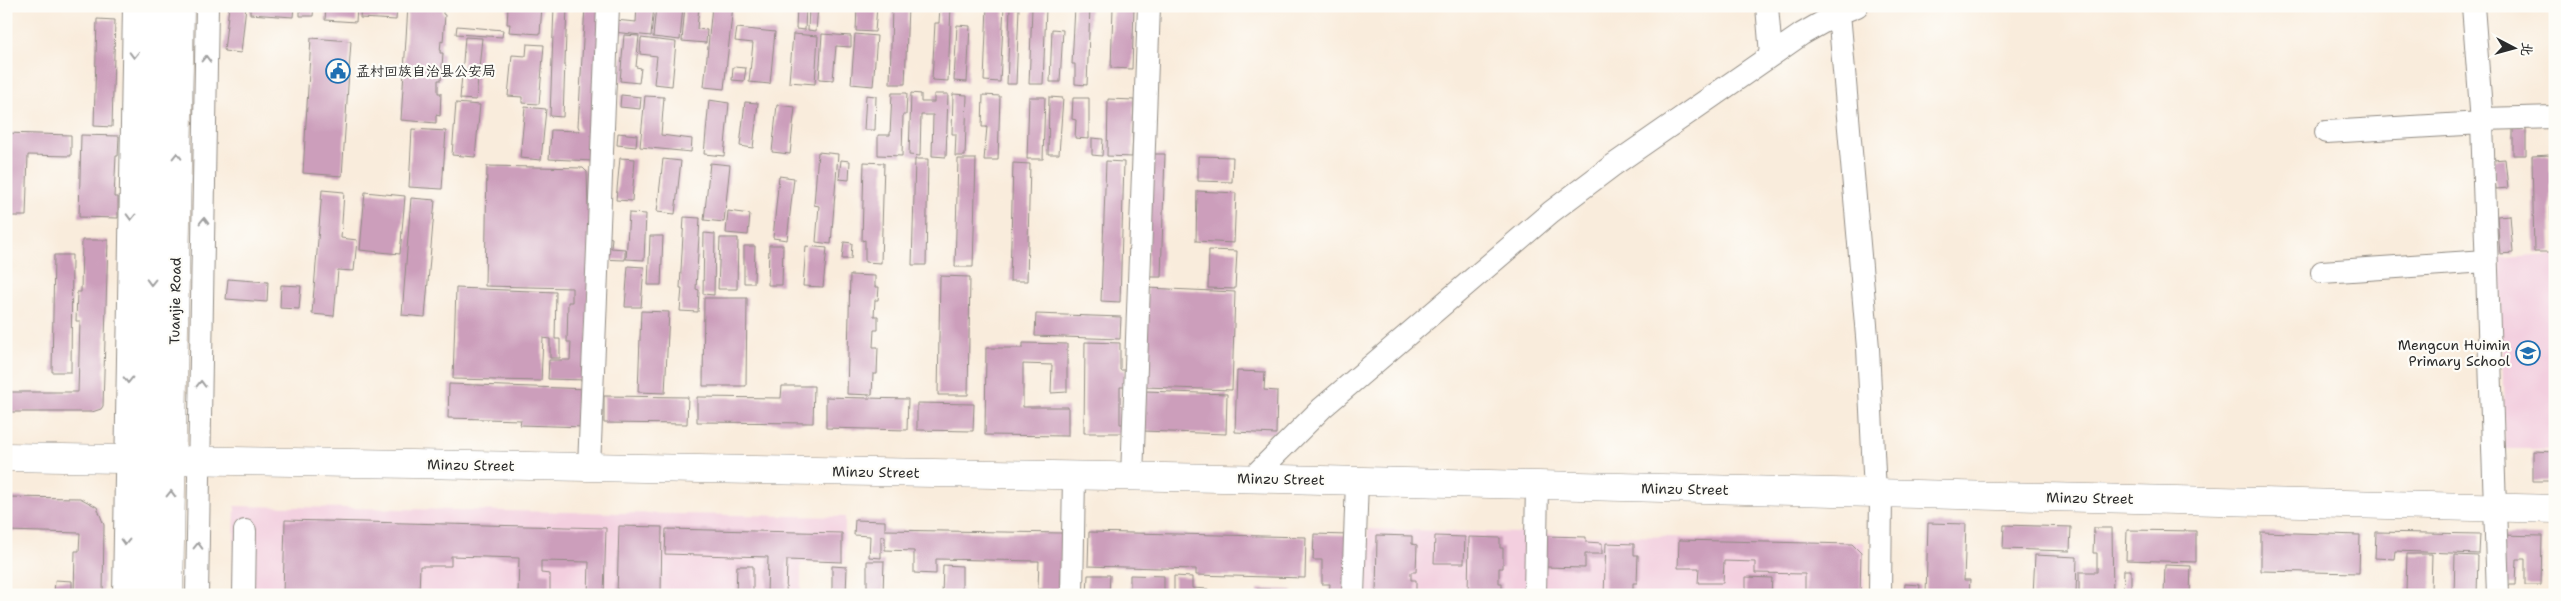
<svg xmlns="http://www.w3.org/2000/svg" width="2561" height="601" font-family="'Shantell Sans','LXGW WenKai TC',sans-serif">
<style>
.built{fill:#f3cfdf}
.building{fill:#cc9ebb}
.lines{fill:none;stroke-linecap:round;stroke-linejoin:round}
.minor-casing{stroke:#928c84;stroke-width:24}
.major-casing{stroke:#928c84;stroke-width:29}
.minor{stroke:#fff;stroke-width:22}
.major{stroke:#fff;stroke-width:28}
.oneway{stroke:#a0a0a0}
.labels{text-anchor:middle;stroke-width:4.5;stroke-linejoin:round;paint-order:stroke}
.poi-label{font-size:14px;fill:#2b2b2b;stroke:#fdfcf7;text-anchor:start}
.street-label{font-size:14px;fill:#2b2b2b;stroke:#fdfcf7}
</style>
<rect width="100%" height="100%" fill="#fdfcf7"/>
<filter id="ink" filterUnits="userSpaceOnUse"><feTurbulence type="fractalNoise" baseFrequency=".02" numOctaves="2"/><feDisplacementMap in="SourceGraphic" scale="10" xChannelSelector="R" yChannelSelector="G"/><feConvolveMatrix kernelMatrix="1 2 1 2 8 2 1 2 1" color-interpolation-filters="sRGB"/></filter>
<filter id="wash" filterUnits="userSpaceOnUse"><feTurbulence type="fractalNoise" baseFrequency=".0096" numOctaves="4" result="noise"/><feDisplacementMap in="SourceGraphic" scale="20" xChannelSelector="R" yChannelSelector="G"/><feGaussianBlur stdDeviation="1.12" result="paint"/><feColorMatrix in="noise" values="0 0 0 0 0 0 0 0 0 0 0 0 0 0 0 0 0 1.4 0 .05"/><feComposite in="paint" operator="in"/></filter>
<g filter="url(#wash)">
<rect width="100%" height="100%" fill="#f9ecdc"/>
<!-- built -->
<path class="built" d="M2555 255V449H2505L2499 258Z
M235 506 845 517V563H801V595H233Z
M1368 529 1864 542V595H1366Z"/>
<g id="blocks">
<!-- building -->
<path class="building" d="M229 6H246L241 53 224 51Z
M250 6H294L293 17 250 14Z
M300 6H314L313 16H300Z
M326 6H357L356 22 325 20Z
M361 6H397L396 20 360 18Z
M408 6H443V14L445 15 443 42 441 41 440 53H443L441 80H438V93H441L440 116 436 115V123L401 120Z
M511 6H542L540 34 509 32 510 24H507L508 8 511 9Z
M554 6H567L563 117 550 116Z
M585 6H603L594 161 549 159 551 130 580 131 578 126Z
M637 6H654L651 36 613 32 615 20 636 22Z
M656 6H683L680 40 653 37Z
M685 6H699L697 29 707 30 706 43 682 41Z
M712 6H733L724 89 704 87Z
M797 6H806L805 30 796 29Z
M809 6H818L816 31 808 30Z
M857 6H877L875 32 856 31Z
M892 6H908L905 84H890Z
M940 6H951L948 81 932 80 935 23H939Z
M987 6H1004L1000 82 984 81Z
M1075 7H1090L1087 85 1075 84V64H1072Z
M1113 7 1134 8 1132 69 1111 68Z
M1010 8H1019L1016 84H1007Z
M1032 8H1046L1043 84H1029Z
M97 19 115 20 112 127 94 126Z
M957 25 970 26 967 82 954 81Z
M457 26 503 30 502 37 456 34Z
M737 28 775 32 770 84 749 82 753 43 735 41Z
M1052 29 1063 30 1060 82H1050Z
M793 34 818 36 815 84 789 82Z
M822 34 851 36V47L836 46 833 80 819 79Z
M855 34 877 36 873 86 851 84Z
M624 35 639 36 636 67 641 68 639 83 620 81Z
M465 37 482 38 476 100 460 99Z
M311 38 351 41 342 176 303 173Z
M641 38 676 42 672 86 654 84 657 56 640 54Z
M527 44 544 45 539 104 522 103V97L508 96 512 55 526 56Z
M733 67 746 68 744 81 732 80Z
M892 93H907L906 115H903L902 156 878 155V135H890Z
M911 93 921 94V102H934V94H948L946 157 932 156 933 115H921L920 156 909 155Z
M953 94 967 95 965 156H955L956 134H952Z
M621 95 641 97 640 109 620 107Z
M866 95 876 96 875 130H864Z
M983 95 1000 96 998 160H984L987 127H982Z
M645 96 664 97 661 135 692 139 691 152 640 147Z
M1029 97H1045L1043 159H1027Z
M1049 97 1063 98 1059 154H1048Z
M1073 98H1089V139L1075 138 1076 120 1072 119Z
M1108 99 1134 100 1132 157 1107 156Z
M709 100 729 103 724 156 704 154Z
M745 102 758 103 753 148 740 146Z
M456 103 480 105 475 157 452 155Z
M777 105 795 107 790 154 772 152Z
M525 107 546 109 541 160 520 158Z
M2513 126H2526V155H2513Z
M412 129 446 131 442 189 409 187Z
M6 133 71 135V156L28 155 26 216H6Z
M618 133 637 135 636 147 617 145Z
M81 135 119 136 118 156H116L114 197H118V218L79 217Z
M1092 138 1103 139 1102 156 1092 155Z
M818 152 838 154 831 244 816 242 819 206 814 205Z
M1152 154H1165L1161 277H1147Z
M2550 155V172H2555V184L2550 185 2552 252H2534L2532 156Z
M1198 156 1233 157 1232 182 1198 181Z
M620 158 635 159 632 201 616 200Z
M663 159 681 161 675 214 657 212Z
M915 159H928L926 265H912Z
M958 159H976L973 267H955Z
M2505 159 2508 188 2496 189 2493 160Z
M841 160 850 161 849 180 839 179Z
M1106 161 1124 162 1120 302 1101 301Z
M864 162 884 163 881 263 865 262V240L862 241Z
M710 163 730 165 724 222 704 220Z
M1013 163 1030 164 1027 281H1010Z
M487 166 583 168 587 172 588 207H590L587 380 548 379 549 360H570L571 342H567L568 302H572V288L485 286Z
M779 176 794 178 787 240 773 238Z
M322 190 344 192 341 238 357 240 354 271 338 270 334 316 312 314Z
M1197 191 1236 193 1234 243 1196 241Z
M365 192 405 196 400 254 360 250Z
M411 198 435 200 425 317 402 315Z
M728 211 750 214 748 235 726 233Z
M629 213 646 214 644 260 626 259Z
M2510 215 2513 253 2500 254 2497 216Z
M684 217 700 218 696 289 699 290 698 312 680 311 682 288H680Z
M704 233 715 234 714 295 703 294Z
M650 236H663L661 285H648Z
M608 237 612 238 611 248 625 249V260L598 259Z
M720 238H738L737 289H718Z
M82 240H108L103 406 101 409 92 412H6V392H78L80 321H76L77 292H81Z
M844 242 852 243 851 259H842Z
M769 245H783L782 285H768Z
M744 246H755L754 283H744Z
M806 246 827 248 823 287 803 286Z
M1209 250 1237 251 1235 289 1208 288Z
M54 255H72L71 372H52Z
M628 266 644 267 641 307H625Z
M850 275 875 276V287H879L878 300H875L874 316H878V330H874L873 347H878L877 374H873L872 395 847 394Z
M940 276 970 277 968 395H938Z
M228 279 268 282 267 302 226 299Z
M281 285 301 286 299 309 280 308Z
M456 288 556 292 555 339H560V358H550V339L543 338 541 381 453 379Z
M1147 288 1235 292 1232 390 1144 387Z
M704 298H747L746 386H703Z
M641 311 669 312 665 393 638 392Z
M1036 314 1121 317 1120 339 1035 336Z
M1085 342 1120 343V370H1125V387H1120V424H1126V433H1084Z
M1023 343 1067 344V392L1051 393 1052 365 1023 364V407H1068V436L985 435 986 348H1023Z
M1237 371 1265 372 1264 390 1277 391 1276 434 1235 432Z
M449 384 588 389 586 427 520 425 521 420 448 418Z
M782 386H814L813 423 697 422V397L781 398Z
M1145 391 1227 394 1226 434 1143 431Z
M604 396 688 397 687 424 604 423Z
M826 397 908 399 907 430 826 428Z
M917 403 974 404 973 431 917 430Z
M2533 451 2555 452V481H2533Z
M6 497 80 498 97 507 104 525 103 595H74L75 551H79L80 533 6 531Z
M285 520 606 528 604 595H588L589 562 541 561V573L550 574V595L518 594 519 558 451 556V566H420L419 595H283Z
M855 520 885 521V530L1062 533 1061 590 1038 589 1039 561 936 559V574L914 573V551L885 550V536H881V558L869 557 870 536 854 535Z
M1928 523 1966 524 1964 580H1970L1969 595H1926Z
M2004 525 2071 527 2070 551 2003 549Z
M619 526 662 527 661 595H617Z
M2094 528H2112L2113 595H2079V572H2097V553H2093Z
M666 529 842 533V562L787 560 786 595H767L768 557 665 554Z
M2127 530 2196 531V562L2126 560Z
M1089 532 1306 537 1305 578 1196 575V569L1088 566Z
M2261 532 2360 535 2359 573 2261 571Z
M2376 532 2480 534 2479 554 2395 551 2394 559 2375 558Z
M1314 534 1348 535 1346 595H1329L1330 584H1322V560H1313Z
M1377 535 1412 536V544L1417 545 1416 572H1411V580H1416V595H1376Z
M2501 535 2542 536 2541 585H2525V559H2517L2516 585H2504Z
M1435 536 1465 537 1464 563H1434Z
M1545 536 1586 537V542L1602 543V554H1585V568L1544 567Z
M1469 537 1500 538V548H1503V568H1499V583H1502V595H1468Z
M1679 540 1852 544 1861 553 1860 595H1805V574L1755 573V562L1724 561 1723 583H1698L1699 568H1678Z
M1606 543 1634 544V555H1638L1637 583H1633V595H1604Z
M2407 554H2432L2431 591H2406Z
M2035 555 2077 557 2076 595H2033Z
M2455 555 2478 556 2477 595H2454Z
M867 561H884L883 595H867Z
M943 565 962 566V595H942Z
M2165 565 2191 566 2190 595H2164Z
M737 566H753V595H736Z
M832 566 847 567 846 595H832Z
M2124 570H2131V595H2123Z
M1088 575H1110L1109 595H1087Z
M1130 575 1164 576V595H1130Z
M1174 576 1192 577V588L1208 589V595H1174Z
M1746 577 1772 578 1771 595H1746Z
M55 580 72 581V595H54Z
M1905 584 1920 585 1919 595H1904Z
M1257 589 1293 590 1292 595H1257Z"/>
</g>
</g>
<g filter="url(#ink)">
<use href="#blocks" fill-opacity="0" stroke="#928c84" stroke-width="1"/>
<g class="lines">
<!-- minor casing -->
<g class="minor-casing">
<path id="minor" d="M1767 6 1771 55
M2473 6 2482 123 2498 595
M1839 13 1868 348 1875 493
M2482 119 2555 117
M2326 132 2482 123
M2322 272 2486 261
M589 467 608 6
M1132 477 1149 6
M1251 479 1322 408 1551 212 1612 166 1802 34 1839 13 1857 6
M124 595 134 6
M197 595 207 6
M244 595 245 531
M1072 595 1074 476
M1353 595 1357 481
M1535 595 1537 485
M1880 595 1881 493"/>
</g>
<!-- major casing -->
<g class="major-casing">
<path id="major" d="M6 457 1280 479 2555 509
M145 595 155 6
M169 595 180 6"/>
</g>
<!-- minor -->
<use href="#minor" class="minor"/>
<!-- major -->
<use href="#major" class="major"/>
</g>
<!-- one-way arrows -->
<defs><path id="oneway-chevron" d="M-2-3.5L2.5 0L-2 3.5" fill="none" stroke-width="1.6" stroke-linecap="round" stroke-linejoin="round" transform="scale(1.25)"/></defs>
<g class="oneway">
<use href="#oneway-chevron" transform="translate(134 55) rotate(91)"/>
<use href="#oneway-chevron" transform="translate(206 59) rotate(-89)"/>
<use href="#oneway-chevron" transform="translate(177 156) rotate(-89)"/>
<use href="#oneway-chevron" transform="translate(131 217) rotate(91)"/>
<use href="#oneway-chevron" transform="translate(204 221) rotate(-89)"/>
<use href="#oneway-chevron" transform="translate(151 282) rotate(91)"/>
<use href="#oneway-chevron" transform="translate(128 380) rotate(91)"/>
<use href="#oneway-chevron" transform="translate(201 384) rotate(-89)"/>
<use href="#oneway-chevron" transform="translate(171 494) rotate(-89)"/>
<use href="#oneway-chevron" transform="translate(125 542) rotate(91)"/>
<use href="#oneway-chevron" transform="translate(198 546) rotate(-89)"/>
</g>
</g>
<!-- icons -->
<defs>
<g id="civic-ring" transform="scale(1.25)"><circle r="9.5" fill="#fdfcf7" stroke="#1f6fb2" stroke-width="1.5"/><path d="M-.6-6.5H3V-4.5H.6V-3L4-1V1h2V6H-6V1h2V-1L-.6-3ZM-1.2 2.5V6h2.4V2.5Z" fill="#1f6fb2"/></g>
<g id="school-ring" transform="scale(1.25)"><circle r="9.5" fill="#fdfcf7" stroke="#1f6fb2" stroke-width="1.5"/><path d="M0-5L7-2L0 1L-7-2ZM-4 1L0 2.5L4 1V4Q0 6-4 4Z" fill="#1f6fb2"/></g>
</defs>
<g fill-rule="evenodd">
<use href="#civic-ring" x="338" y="71"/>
<use href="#school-ring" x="2528" y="353"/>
</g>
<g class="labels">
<!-- poi labels -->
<g class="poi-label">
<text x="356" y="76">孟村回族自治县公安局</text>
<text x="2510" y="350" text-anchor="end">Mengcun Huimin<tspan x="2510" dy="16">Primary School</tspan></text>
</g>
<!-- street labels -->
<g class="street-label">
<text transform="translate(175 301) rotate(-89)" y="5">Tuanjie Road</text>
<text transform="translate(471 465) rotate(1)" y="5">Minzu Street</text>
<text transform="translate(876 472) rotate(1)" y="5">Minzu Street</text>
<text transform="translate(1281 479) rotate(1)" y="5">Minzu Street</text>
<text transform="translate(1685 489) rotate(1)" y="5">Minzu Street</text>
<text transform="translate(2090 498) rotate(1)" y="5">Minzu Street</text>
</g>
</g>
<!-- margin -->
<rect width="2561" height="601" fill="none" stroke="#fdfcf7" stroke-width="25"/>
<!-- north arrow -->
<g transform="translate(2514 48) rotate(96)" stroke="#fdfcf7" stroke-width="4" paint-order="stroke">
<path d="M0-4L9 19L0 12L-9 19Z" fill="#2b2b2b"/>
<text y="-8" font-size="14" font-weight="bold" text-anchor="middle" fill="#2b2b2b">北</text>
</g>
</svg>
